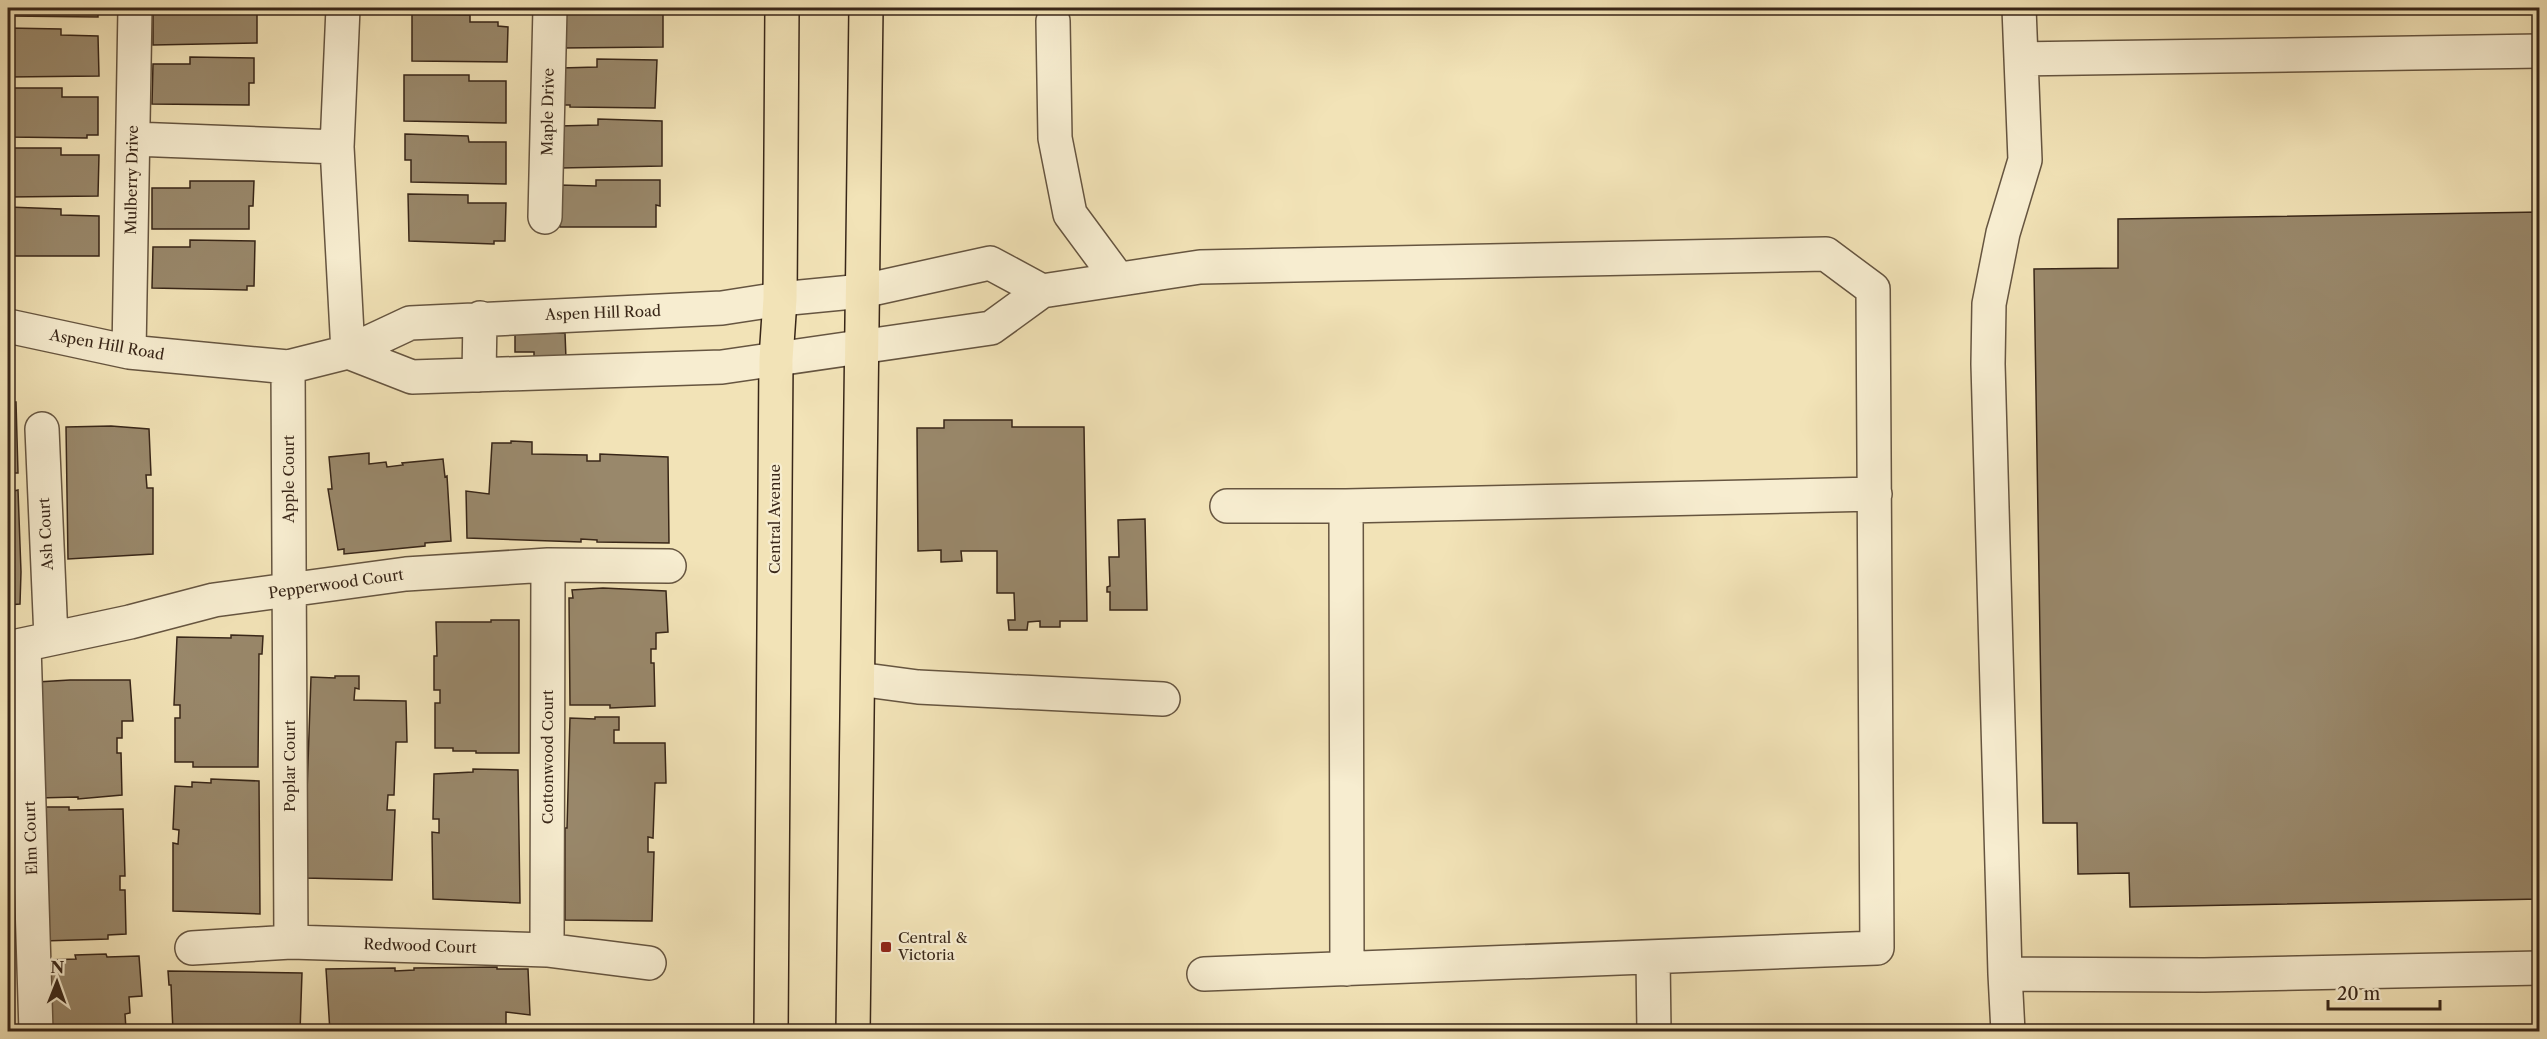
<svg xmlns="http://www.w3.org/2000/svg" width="2547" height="1039" font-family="'Libre Caslon Text',serif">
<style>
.building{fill:#99886b;stroke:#382618;stroke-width:1.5}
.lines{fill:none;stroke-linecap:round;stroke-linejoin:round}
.minor-casing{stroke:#665540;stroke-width:36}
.major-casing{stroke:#382618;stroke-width:36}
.minor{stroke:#f7edd0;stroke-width:33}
.major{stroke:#f2e3b7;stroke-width:33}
.poi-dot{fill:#8f2418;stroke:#f7edd0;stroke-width:2}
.labels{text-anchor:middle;stroke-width:4.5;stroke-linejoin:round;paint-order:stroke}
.street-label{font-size:15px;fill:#382618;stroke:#f7edd0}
.poi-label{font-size:15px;fill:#382618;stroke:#f7edd0;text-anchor:start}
</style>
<rect width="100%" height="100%" fill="#f2e3b7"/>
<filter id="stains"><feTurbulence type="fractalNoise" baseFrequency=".00333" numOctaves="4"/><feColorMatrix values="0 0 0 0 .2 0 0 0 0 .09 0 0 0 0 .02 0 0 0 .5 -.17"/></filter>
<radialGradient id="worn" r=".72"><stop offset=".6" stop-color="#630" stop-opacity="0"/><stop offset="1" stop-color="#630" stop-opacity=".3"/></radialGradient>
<!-- building -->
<path class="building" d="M8 8H98V17L8 16Z
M153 8H257V43L153 45Z
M437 8H469V14H437Z
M561 8H663V47L561 48Z
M412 14 470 15V22H498V26L508 27 507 62 412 61Z
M8 28 61 29V35L98 36 99 76 8 77Z
M190 57 254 58V83H249V105L152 104 153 64H190Z
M597 59 657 60 655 108 570 107V105H560L561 68 597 67Z
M404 75H469V81H506V123L404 121Z
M8 88H62V97H98V135H87V138L8 137Z
M598 119 662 121V166L560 168 559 126 598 125Z
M405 134 468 136 469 142H506V184L411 182V160H405Z
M8 148H61V155H99L98 196 8 197Z
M596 180H660V206L656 205V227H560V185L596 186Z
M190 181H254L253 206H249V229H152V188H190Z
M408 194 468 195V203H506L505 241H494V244L409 241Z
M8 207 61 209V215L99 216V256H8Z
M2540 212V899L2130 907 2129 873 2078 874 2077 823H2043L2034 269 2118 268V219Z
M190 240 255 241 254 286H247V290L152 288 153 247H190Z
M565 333 566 359 534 360V352H515V334Z
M8 402H16L18 473H14V491L18 490 21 572 20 604 8 605Z
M944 420H1012V427H1084L1087 621H1060V627H1040V621L1028 622 1027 630H1009L1008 620H1015L1014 593H997V551H961L962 561 941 562V550L918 551 917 428H944Z
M111 426 149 429 151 475H146L147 488H153V554L68 559 66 427Z
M511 441 532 442V454L587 455V461H600V454L668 457 669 543 597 542V540L581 539V542L467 538 466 491 489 494 492 443H511Z
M369 453V464L386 462 387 467 403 465 402 463 443 459 445 477 447 476 451 541 425 543V546L344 554V549L338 550 328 489H332L329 457Z
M1145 519 1147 610H1110V592H1107V587L1110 586 1109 557H1119L1118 520Z
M603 588 666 591 668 632 656 633V649H651V663H654L655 706 610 708V705H570L569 598H573L572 590Z
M491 620H519V753H476V751H453V748H435V703H440V690H434V656H437L436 622H491Z
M231 635 263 636 262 654H259L258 767H193V762H175V718H180V705H174L177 637 231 638Z
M335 676H359V689L355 688 354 700 406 701 407 742H396L394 795H388L387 810H395L392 880 304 878 311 677 335 678Z
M70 680H130L133 721H122V738H117V753H121L122 795 78 799V797L38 798 37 682Z
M595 717H619V730H614V743H665L666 783H655L653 838 648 837V852H654L652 921 565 920V828H567L570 718 595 719Z
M473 769 518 770 520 903 433 899 432 832 439 833V819H433L434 774 473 772Z
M211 779 259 781 260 914 173 911V843L178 844 179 830 173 829 175 786 192 787V782L211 783Z
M36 807H69V810L123 809 125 876H120V890H125L126 934 108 935V939L43 941Z
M106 954 107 957 139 956 142 996 129 997 130 1013 125 1014 126 1029 130 1032H43L45 960 76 959 75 955Z
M497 967V969H528L530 1015 506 1012V1032H330L326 969 395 968V971L414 970V968Z
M168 971 302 973 300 1032H173L171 985H169Z"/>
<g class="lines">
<!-- minor casing -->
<g class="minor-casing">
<path id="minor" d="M343 8 337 147 348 352
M1053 21 1055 138 1070 214 1118 279
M2021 59 2540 51
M133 139 337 147
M545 217 550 8
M1042 291 1200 267 1826 254 1873 289 1877 948 1204 974
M8 326 129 352 288 367 348 352 410 323 722 308 780 299 863 291 990 263 1042 291 991 328 722 367 412 377 348 352
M129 352 135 8
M288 367 291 942
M479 375 480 318
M42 429 51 638
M1227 506H1346L1875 494
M1346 506 1347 969
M24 645 36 1032
M8 648 130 622 214 600 406 574 548 565 669 566
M858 679 918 687 1163 699
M192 948 291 942 547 950 649 963
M547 950 548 565
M1653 957 1654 1032
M2005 974 1988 364 1989 304 2003 233 2025 160 2019 8
M2008 1032 2005 974 2204 975 2540 968"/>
</g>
<!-- major casing -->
<g class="major-casing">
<path id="major" d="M771 1032 776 359 780 299 782 8
M853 1032 866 8"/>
</g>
<!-- minor -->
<use href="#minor" class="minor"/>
<!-- major -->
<use href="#major" class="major"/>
</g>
<!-- markers -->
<rect class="poi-dot" x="880" y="941" width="12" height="12" rx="3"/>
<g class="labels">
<!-- street labels -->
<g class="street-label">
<text transform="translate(548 112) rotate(-89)" y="5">Maple Drive</text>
<text transform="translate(132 180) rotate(-89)" y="5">Mulberry Drive</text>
<text transform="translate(603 313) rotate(-2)" y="5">Aspen Hill Road</text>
<text transform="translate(107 345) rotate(10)" y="5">Aspen Hill Road</text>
<text transform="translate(289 479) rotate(-90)" y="5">Apple Court</text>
<text transform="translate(775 519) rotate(-90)" y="5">Central Avenue</text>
<text transform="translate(46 534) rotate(-93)" y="5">Ash Court</text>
<text transform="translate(336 584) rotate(-8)" y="5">Pepperwood Court</text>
<text transform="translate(548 757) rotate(-90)" y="5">Cottonwood Court</text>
<text transform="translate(290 766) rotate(-90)" y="5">Poplar Court</text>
<text transform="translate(31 838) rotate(-92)" y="5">Elm Court</text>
<text transform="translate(420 946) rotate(2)" y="5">Redwood Court</text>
</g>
<!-- poi labels -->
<g class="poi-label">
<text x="898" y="943">Central &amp;<tspan x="898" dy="17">Victoria</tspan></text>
</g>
</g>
<!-- margin -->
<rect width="2547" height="1039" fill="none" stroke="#f2e3b7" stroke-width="30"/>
<rect x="9" y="9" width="2529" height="1021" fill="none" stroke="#382618" stroke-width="3"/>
<rect x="15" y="15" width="2517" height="1009" fill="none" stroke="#382618" stroke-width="1.5"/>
<!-- north arrow -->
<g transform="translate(57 982) rotate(1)" stroke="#f7edd0" stroke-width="4.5" paint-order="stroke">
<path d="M0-4.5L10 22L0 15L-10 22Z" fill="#382618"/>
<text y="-9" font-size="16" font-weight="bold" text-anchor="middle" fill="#382618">N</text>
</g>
<!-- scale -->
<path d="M2328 1000v9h112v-9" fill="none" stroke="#382618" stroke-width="3"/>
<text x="2337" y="1000" font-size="18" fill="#382618" stroke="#f7edd0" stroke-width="4.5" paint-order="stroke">20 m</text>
<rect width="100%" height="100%" filter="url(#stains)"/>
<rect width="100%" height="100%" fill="url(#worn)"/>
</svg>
